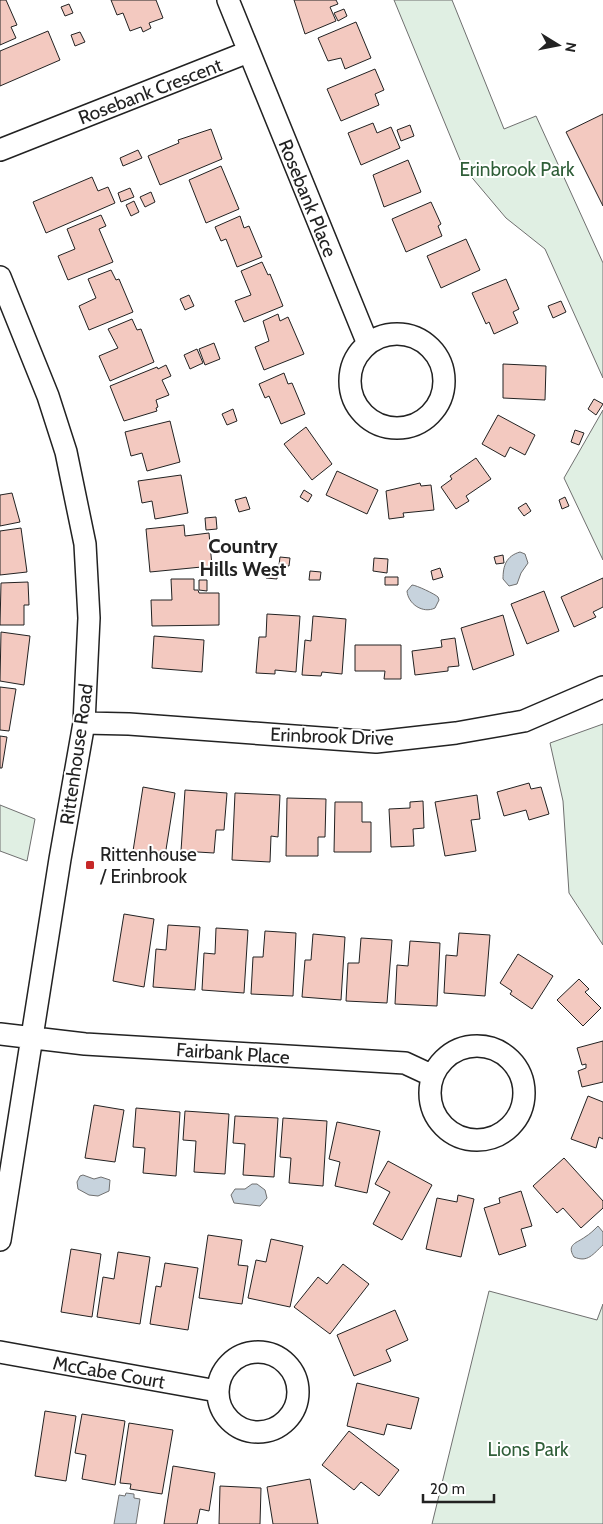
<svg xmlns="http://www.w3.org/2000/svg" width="603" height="1524" font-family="Cabin,sans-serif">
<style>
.green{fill:#e0efe3;stroke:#6f6f6f}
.water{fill:#c7d3dd;stroke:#6f6f6f}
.building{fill:#f3c9c0;stroke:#222}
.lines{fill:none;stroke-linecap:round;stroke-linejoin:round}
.minor-casing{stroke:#222;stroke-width:24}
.minor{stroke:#fff;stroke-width:21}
.poi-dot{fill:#c62828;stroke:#fff;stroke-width:2}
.labels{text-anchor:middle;stroke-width:4;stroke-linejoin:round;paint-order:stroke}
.street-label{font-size:19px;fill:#222;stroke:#fff}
.park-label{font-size:19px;fill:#2f5e38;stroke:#fff}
.poi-label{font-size:19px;fill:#222;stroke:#fff;text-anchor:start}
.neighbourhood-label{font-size:20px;font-weight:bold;fill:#222;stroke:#fff}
</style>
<rect width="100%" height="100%" fill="#fff"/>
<!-- green -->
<path class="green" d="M394 0H452L504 129 536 116 603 263V378L545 249 506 218 463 167Z
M603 410V560L564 478Z
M603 724V945L569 893 563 801 550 743Z
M0 805 35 819 27 861 0 851Z
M489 1291 597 1320 603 1304V1524H432Z"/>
<!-- water -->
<path class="water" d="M520 552 525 554 528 563 521 573 517 584 509 586 503 579C503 566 506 556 520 552Z
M412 585C416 585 435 594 438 597L439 600 435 608C423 614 408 604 407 591Z
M83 1175 94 1179 101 1177 110 1180 109 1191 98 1196 89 1195 78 1189 77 1182 80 1176Z
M252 1184H257L265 1190 267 1198 260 1206 234 1203 231 1195 235 1189H245Z
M598 1226 603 1232V1245C593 1254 588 1263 574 1257 566 1244 577 1243 585 1237 590 1234 594 1230 598 1226Z
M126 1493 134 1494V1498L140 1499 136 1524H114L119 1495 125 1496Z"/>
<!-- building -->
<path class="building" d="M0 0H6L17 25 11 27 16 38 0 45Z
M111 0H156L163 18 149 23 151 28 143 32 141 27 130 31 123 13 117 15Z
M294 0H336L338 4 330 7 336 21 305 34Z
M69 4 73 13 65 16 61 7Z
M344 9 347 16 338 21 334 13Z
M356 22 371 58 345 69 341 58 328 61 318 38Z
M48 31 60 60 0 86V51Z
M80 32 85 42 75 46 71 35Z
M375 69 384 90 375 94 379 105 341 121 327 89Z
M603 114V206L566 132Z
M373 123 377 133 391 127 400 148 361 165 348 133Z
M410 125 414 136 401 141 397 130Z
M211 129 222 159 160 185 148 156 179 143 178 140Z
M138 150 142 158 123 166 120 158Z
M408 160 421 192 384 207 373 175Z
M221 166 239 209 206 223 189 180Z
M92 177 98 191 108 187 115 203 46 233 33 202Z
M130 188 134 197 121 202 118 193Z
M151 192 155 202 145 207 140 197Z
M134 201 139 212 131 216 126 205Z
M431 202 441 224 438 226 442 236 406 252 392 219Z
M101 215 106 226 99 229 113 262 68 280 58 256 75 249 67 229Z
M240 216 244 228 249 226 262 257 237 267 226 239 221 241 215 227Z
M466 239 480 270 441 288 427 256Z
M262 262 268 275 270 274 283 306 244 322 235 301 251 295 241 271Z
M111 270 116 280 119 279 133 312 89 330 79 306 96 298 88 279Z
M506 279 519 309 513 312 518 323 494 334 489 322 486 324 472 293Z
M189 295 194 306 185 310 180 299Z
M561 301 566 312 553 318 548 306Z
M278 314 280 321 288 317 304 354 264 370 255 347 269 341 263 321Z
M132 319 137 330 141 329 154 362 110 381 99 356 118 348 108 329Z
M214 343 220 359 205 365 199 349Z
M197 349 203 363 190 369 184 355Z
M503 364 546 366 545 400 503 398Z
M166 365 171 376 162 380 169 395 156 400 158 407 156 408 157 411 124 421 110 386 157 367 158 369Z
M284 373 288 384 292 383 305 414 281 424 269 396 265 398 259 384Z
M594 399 603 404 596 415 588 409Z
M233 409 237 421 227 425 222 414Z
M498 415 535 435 525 455 510 447 505 457 482 444Z
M170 421 180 462 147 471 142 453 131 456 125 432Z
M306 427 332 464 312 480 284 444Z
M575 430 584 433 579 445 571 442Z
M476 458 491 479 466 496 469 501 456 509 441 487 452 479 450 476Z
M337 471 378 490 367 514 326 495Z
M181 475 188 513 155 519 152 501 142 503 138 481Z
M420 483 421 486 431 485 434 510 403 513 404 517 389 519 386 491Z
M304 490 312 495 308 502 300 497Z
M12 493 20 522 0 526V495Z
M246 497 250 509 239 512 235 500Z
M565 497 569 506 562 509 559 500Z
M526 503 531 511 524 516 518 508Z
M216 517 217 529 206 530 205 518Z
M184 525 185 536 209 533 212 566 150 572 146 529Z
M21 528 27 572 0 575V531Z
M503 555 504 563 496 564 494 557Z
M280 557 290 558 289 566 279 565Z
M374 558 388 559 387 573 373 571Z
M268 567 277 568V579L266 578Z
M440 568 443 577 433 580 431 571Z
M310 571 321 572 320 580H309Z
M385 577H398V585H385Z
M603 578V607L593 612 596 617 574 627 561 597Z
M171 579H194V590H198L199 593H219V625L152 626 151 600H172Z
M199 580H207V591L199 590Z
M28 582 29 605H24V625H0L1 583Z
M544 591 559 631 527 644 511 604Z
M267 614 300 616 296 672 275 670V674L256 673 259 637H266Z
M503 615 514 655 473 670 461 628Z
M313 616 346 619 342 674 322 672 321 676 302 675 305 640 311 641Z
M1 632 30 636 24 685 0 681Z
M154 636 204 640 202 672 152 668Z
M455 638 459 666 448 667V671L415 675 412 651 442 647 441 640Z
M355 645H401V679H384L385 671H355Z
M0 687 16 689 9 731 0 730Z
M0 736 7 737 2 768H0Z
M529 783 531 789 541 787 549 814 529 820 526 810 504 816 497 792Z
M143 787 175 793 165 856 133 851Z
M185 790 227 793 224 830H216L214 853 181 851Z
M235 793 280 795 278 837 271 836 270 862 232 860Z
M477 795 480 819 471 820 476 851 445 856 435 802Z
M287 798 326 799 325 837H318V856H286Z
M423 801 424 828 413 829 414 846 391 847 389 809 410 808V802Z
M335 802H362V822H371V852H334Z
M124 914 154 919 144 987 113 981Z
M168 925 200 927 195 990 153 987 156 949 166 950Z
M216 928 248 930 244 993 202 990 204 953 215 954Z
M265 931 296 933 293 996 251 994 253 957H263Z
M459 933 490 935 485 996 444 993 446 955 457 956Z
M313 934 345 937 341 1000 302 997 305 960H311Z
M361 938 392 940 387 1003 346 1001 348 963H359Z
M410 941 440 943 437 1006 395 1004 397 965 408 966Z
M518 954 553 976 532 1009 510 994 512 991 500 983Z
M579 979 589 989 585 992 601 1008 583 1026 557 1000Z
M603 1041V1082L582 1087 578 1071 586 1068V1064L582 1065 577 1048Z
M588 1096 603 1102V1139L599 1137 596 1148 571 1139Z
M94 1105 124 1110 115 1162 85 1158Z
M136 1108 180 1112 176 1176 143 1173 145 1148 133 1147Z
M185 1111 229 1114 225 1174 194 1172 196 1141 183 1140Z
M235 1116 278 1118 274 1177 243 1175 245 1144 233 1143Z
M283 1118 327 1121 323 1186 289 1183 291 1158 280 1157Z
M337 1122 380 1131 367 1193 335 1186 340 1162 329 1159Z
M564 1158 603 1201V1208L581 1228 563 1208 557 1213 533 1186Z
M388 1161 432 1185 402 1240 373 1224 390 1192 375 1184Z
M521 1191 532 1226 521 1229 526 1246 499 1255 484 1208 500 1203 499 1198Z
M458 1195 474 1199 461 1257 426 1249 437 1198 457 1202Z
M208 1235 242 1240 238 1265 248 1266 242 1304 199 1298Z
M271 1239 303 1246 290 1307 248 1298 256 1260 266 1262Z
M71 1249 101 1254 92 1317 61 1312Z
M118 1252 150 1257 140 1324 97 1317 103 1277 114 1279Z
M165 1263 198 1268 188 1330 150 1324 156 1286 161 1287Z
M343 1264 369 1284 330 1334 294 1307 318 1277 327 1284Z
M395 1310 408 1340 386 1350 391 1361 354 1376 337 1335Z
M357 1383 419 1398 411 1429 387 1424 384 1435 347 1426Z
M45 1411 76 1416 66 1481 35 1476Z
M82 1414 125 1421 115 1485 82 1479 86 1455 75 1453Z
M129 1423 173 1430 162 1494 130 1489 131 1484 120 1483Z
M349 1431 399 1470 379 1496 361 1482 354 1490 322 1465Z
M173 1466 215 1473 209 1511 200 1509 197 1524H164Z
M310 1479 318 1524H273L267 1487Z
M220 1486 261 1488 260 1524H219Z"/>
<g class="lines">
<!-- minor casing -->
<g class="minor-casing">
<path id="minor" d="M228 0 368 344
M0 150 248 52
M0 277 48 396 66 452 85 544 89 618 84 723 60 859 0 1240
M350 381a47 47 0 1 1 94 0a47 47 0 1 1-94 0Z
M84 723 129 724 376 742 456 733 524 721 603 687
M0 1034 85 1044 405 1063 433 1076
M430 1093a47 47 0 1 1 94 0a47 47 0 1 1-94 0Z
M218 1392a40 40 0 1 1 80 0a40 40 0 1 1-80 0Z
M0 1352 217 1391"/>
</g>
<!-- minor -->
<use href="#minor" class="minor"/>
</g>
<!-- markers -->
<rect class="poi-dot" x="85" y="860" width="10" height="10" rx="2.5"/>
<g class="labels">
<!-- street labels -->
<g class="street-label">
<text transform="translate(150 91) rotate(-21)" y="7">Rosebank Crescent</text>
<text transform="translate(308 198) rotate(68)" y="7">Rosebank Place</text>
<text transform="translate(332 736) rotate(2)" y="7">Erinbrook Drive</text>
<text transform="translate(76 754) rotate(-82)" y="7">Rittenhouse Road</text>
<text transform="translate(233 1053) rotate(4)" y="7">Fairbank Place</text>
<text transform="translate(109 1372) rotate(10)" y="7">McCabe Court</text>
</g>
<!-- park labels -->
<g class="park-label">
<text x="517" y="176">Erinbrook Park</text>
<text x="528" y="1456">Lions Park</text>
</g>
<!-- poi labels -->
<g class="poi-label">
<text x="100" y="861">Rittenhouse<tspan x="100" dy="22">/ Erinbrook</tspan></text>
</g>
<!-- neighbourhood labels -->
<g class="neighbourhood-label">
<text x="243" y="553">Country<tspan x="243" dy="23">Hills West</tspan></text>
</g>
</g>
<!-- north arrow -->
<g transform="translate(558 45) rotate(100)" stroke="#ffffff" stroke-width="4" paint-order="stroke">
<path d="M0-4L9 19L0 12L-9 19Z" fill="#222222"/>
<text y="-8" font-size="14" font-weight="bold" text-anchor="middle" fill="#222222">N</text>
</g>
<!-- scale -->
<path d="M423 1494v8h71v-8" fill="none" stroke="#222222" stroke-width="2.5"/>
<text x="430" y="1494" font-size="15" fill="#222222" stroke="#ffffff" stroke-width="4" paint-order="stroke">20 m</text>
</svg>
